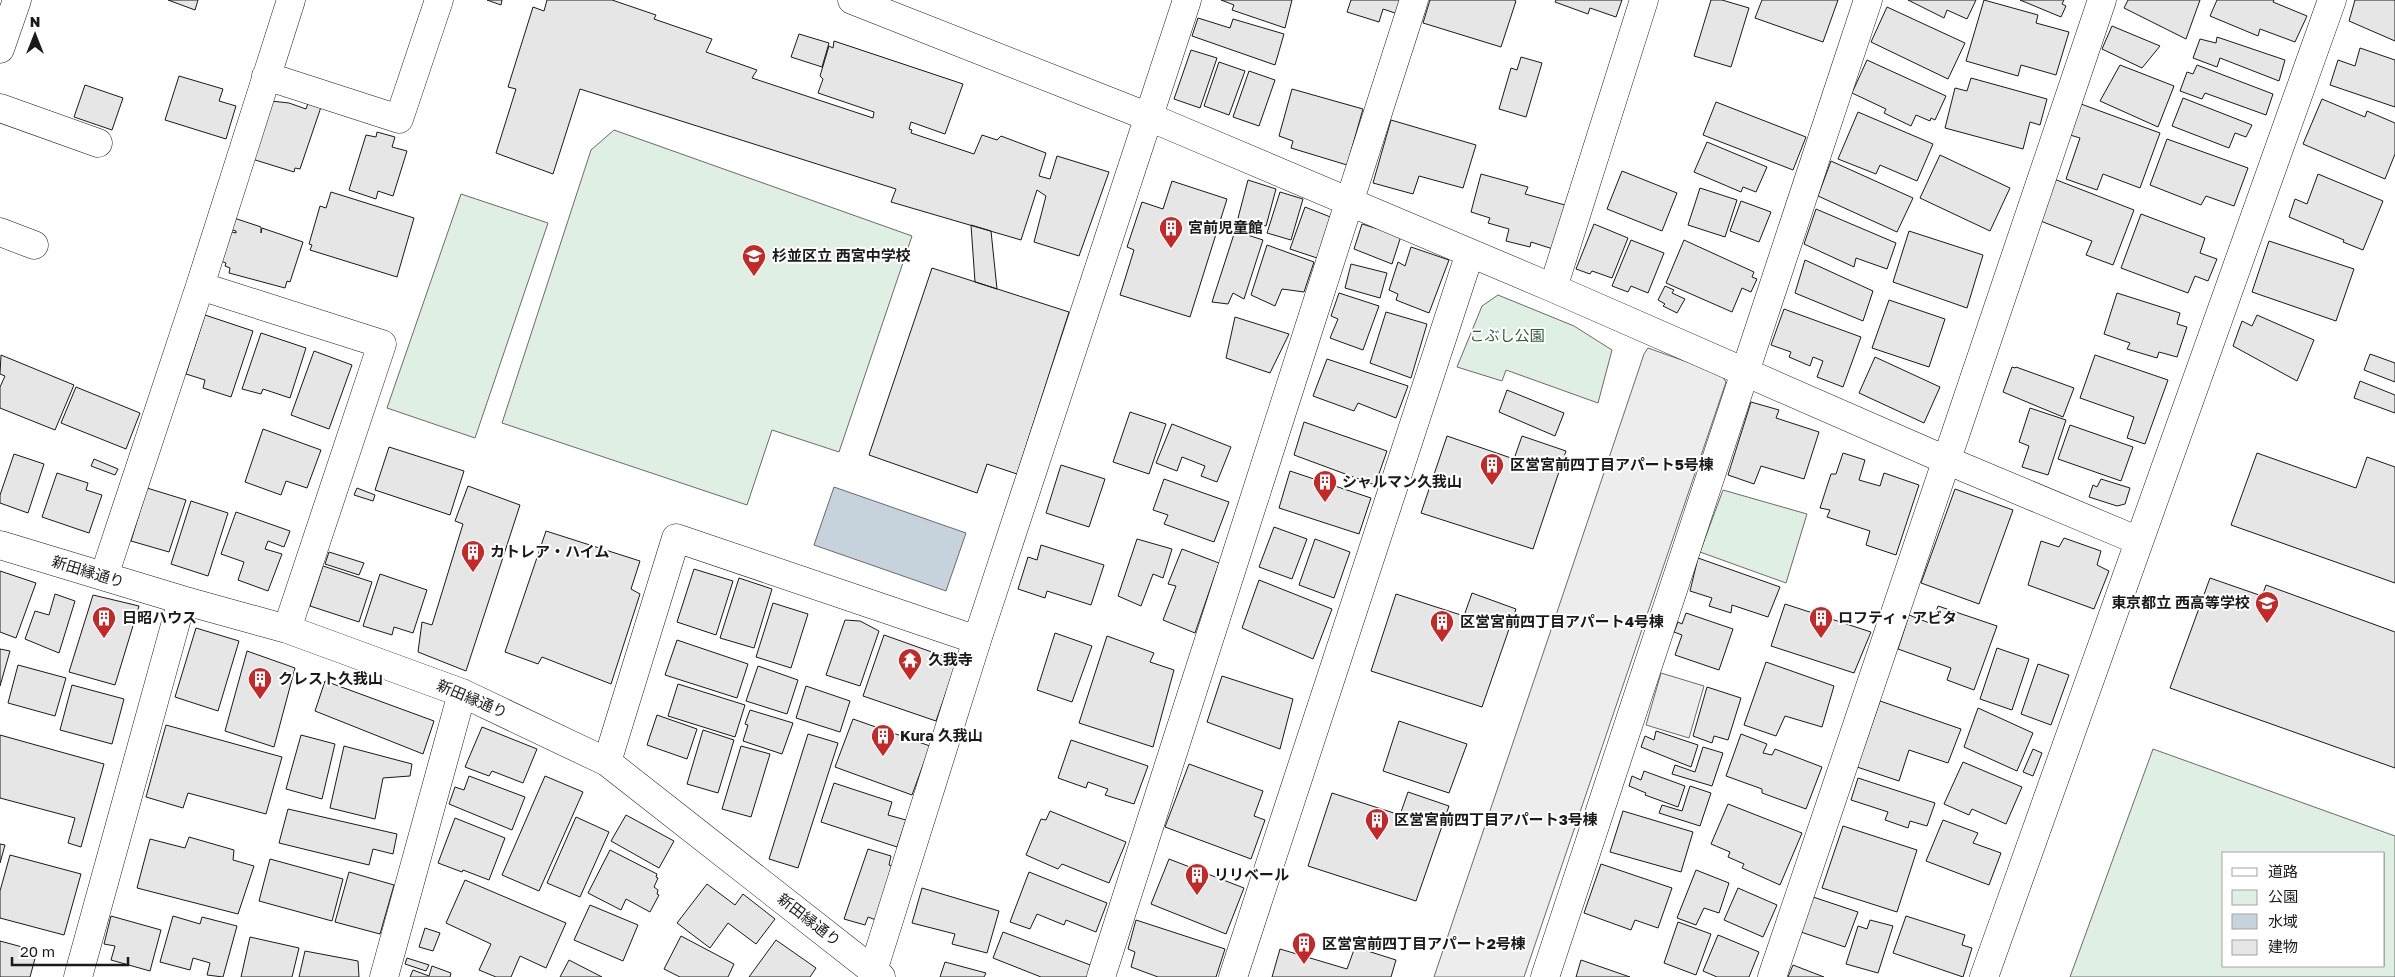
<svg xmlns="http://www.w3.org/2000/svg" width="2395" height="977" font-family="'Golos Text','Noto Sans JP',sans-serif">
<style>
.green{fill:#e0efe3;stroke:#6a6a6a;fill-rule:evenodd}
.parking{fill:#ededed;stroke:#6a6a6a}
.water{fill:#c6d2dc;stroke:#6a6a6a}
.building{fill:#e6e6e6;stroke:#1a1a1a}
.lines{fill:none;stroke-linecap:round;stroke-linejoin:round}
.minor-casing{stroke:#1a1a1a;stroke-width:29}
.minor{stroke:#fff;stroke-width:28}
.labels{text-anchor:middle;stroke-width:4;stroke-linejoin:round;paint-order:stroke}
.poi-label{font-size:15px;font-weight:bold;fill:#1a1a1a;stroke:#fff;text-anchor:start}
.park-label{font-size:15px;fill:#2b5a34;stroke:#fff}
.street-label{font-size:15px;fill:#1a1a1a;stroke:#fff}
</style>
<rect width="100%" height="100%" fill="#fff"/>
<!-- green -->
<path class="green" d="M614 130 912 236 839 452 772 430 747 505 502 423 591 150Z
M461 194 548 223 475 438 387 408Z
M1498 295 1574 326 1612 350 1598 403 1506 370 1502 381 1457 367 1482 306Z
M1723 490 1807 514 1786 583 1700 552Z
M2153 749 2395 836V977H2070ZM2224 853H2384V966H2224Z"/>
<!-- parking -->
<path class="parking" d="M1648 348 1721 374 1726 382 1524 977H1434L1644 354Z
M1661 673 1704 686 1689 738 1646 725Z"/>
<!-- water -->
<path class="water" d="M834 487 966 533 946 591 814 545Z"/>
<!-- building -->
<path class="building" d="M168 0H198L195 10Z
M487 0H502L501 5Z
M547 0H612L656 15 654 19 712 39 706 52 757 70 752 78 873 118 874 112 818 93 823 79 820 76 829 46 833 48 834 41 963 84 945 134 911 122 909 129 912 130 911 133 974 154 982 135 997 140 1001 136 1046 153 1039 176 1050 179 1057 156 1109 172 1079 256 1034 242 1046 196 1037 190 1021 240 891 202 896 189 580 89 553 174 496 153 516 89 508 87 533 7 544 11Z
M1221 0H1292L1285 28 1232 10 1234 5Z
M1351 0H1402L1398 14 1383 9 1379 22 1347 12Z
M1430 0H1514L1516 1 1501 47 1423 23Z
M1556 0H1622L1616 17 1590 8 1588 14 1555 2Z
M1711 0H1722L1749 8 1731 67 1694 56Z
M1762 0H1838L1823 42 1755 18Z
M1908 0H1976L1967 19 1947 10 1944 18Z
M1984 0 2038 15 2036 23 2069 32 2056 75 2021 65 2018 76 1966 61Z
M2020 0H2064L2062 4 2066 6 2061 17Z
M2128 0H2200L2186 39 2124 8Z
M2217 0H2274L2273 2 2307 16 2295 42 2260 29 2258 36 2210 16Z
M2355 0H2395V41L2349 21Z
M1887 7 1965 43 1948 79 1871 42Z
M1198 18 1230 28 1233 19 1284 34 1275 65 1192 36Z
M2112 26 2160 46 2142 68 2102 49Z
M799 34 829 43 822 67 791 57Z
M2217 37 2285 60 2279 81 2220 58 2217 67 2193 58 2200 39 2216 43Z
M2360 48 2395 60V107L2330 85 2338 60 2355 66Z
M1191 50 1217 58 1200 108 1174 99Z
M1521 57 1542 63 1526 117 1499 109 1511 68 1517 70Z
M1867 60 1946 96 1935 120 1931 118 1930 121 1916 115 1911 126 1884 113 1886 109 1852 93Z
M1219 62 1245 71 1229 115 1204 106Z
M2120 65 2174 86 2158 127 2100 101Z
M2197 65 2273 94 2266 115 2205 93 2202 99 2180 91 2187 72 2193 74Z
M1249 71 1275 80 1259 126 1233 117Z
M179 76 223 89 219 101 236 106 226 139 165 120Z
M1971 78 2047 99 2040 125 2030 122 2023 149 1945 128 1955 88 1967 91Z
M85 85 123 98 112 130 74 117Z
M1292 89 1363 109 1347 165 1291 148 1293 141 1279 136Z
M2183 98 2252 125 2246 137 2235 133 2229 148 2172 126Z
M2322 99 2365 117 2367 111 2395 123V154L2385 179 2303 144Z
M271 101 289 103 306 109 308 103 321 107 300 169 295 168 294 172 252 159Z
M1716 102 1806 137 1793 170 1703 135Z
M2081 104 2160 133 2140 188 2103 174 2097 190 2066 179 2080 138 2070 135Z
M1858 112 1933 144 1917 181 1880 165 1876 174 1838 159Z
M1391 120 1476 145 1463 188 1419 176 1413 194 1373 183Z
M377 132 395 137 392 147 407 151 393 196 378 191 376 199 349 190 366 135 376 137Z
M2167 139 2248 168 2234 206 2206 196 2201 205 2150 185Z
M1707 142 1767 167 1756 192 1743 187 1741 192 1694 172Z
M1940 155 2010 188 1990 231 1920 198Z
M1831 161 1913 198 1897 232 1818 196Z
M1622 171 1677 193 1662 231 1607 209Z
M1481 174 1528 187 1525 194 1565 205 1553 249 1531 242 1530 247 1506 241 1509 229 1488 223 1490 218 1471 212Z
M2318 174 2383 201 2363 250 2343 242 2344 240 2289 217 2295 199 2307 204Z
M2054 179 2134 210 2113 265 2086 255 2092 241 2038 220Z
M1248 180 1276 189 1266 226 1238 218Z
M1172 181 1227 199 1190 317 1120 295 1134 250 1127 247 1142 202 1163 209Z
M1700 188 1737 200 1725 237 1688 225Z
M331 192 414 218 397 277 310 250 312 245 309 244 320 206 326 208Z
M1280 192 1303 199 1291 240 1267 233Z
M1741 201 1771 212 1759 242 1730 231Z
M1305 207 1333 218 1317 258 1290 249Z
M1816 209 1896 243 1887 269 1856 258 1854 267 1804 244Z
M2141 214 2205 238 2200 253 2217 259 2208 281 2195 276 2188 293 2121 268Z
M234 218 261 227V233L262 228 303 242 290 282 287 281 285 288 229 273 230 268 225 266 226 263 218 260 228 231 236 233V231L230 229Z
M1362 224 1401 236 1392 264 1354 249Z
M1594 224 1628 238 1612 278 1592 271 1590 274 1576 269Z
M971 225 991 231 997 289 975 282Z
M1235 231 1263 240 1244 299 1233 293 1228 304 1212 302Z
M1909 231 1983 255 1967 308 1893 282Z
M1631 240 1664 253 1648 293 1631 286 1628 292 1612 286Z
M1684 240 1754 272 1752 277 1757 279 1751 292 1742 288 1732 312 1666 283Z
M2269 241 2354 269 2336 321 2252 292Z
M1267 245 1314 262 1304 292 1282 289 1275 306 1251 295Z
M1411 247 1449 260 1429 313 1396 300 1398 294 1389 290 1398 262 1405 266Z
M1805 260 1873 291 1863 321 1795 293Z
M1351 264 1387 273 1380 298 1345 288Z
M932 268 1069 312 1017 474 987 464 977 493 869 455Z
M1665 286 1674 290 1672 293 1685 299 1677 313 1663 306 1665 304 1658 300Z
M1339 293 1379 306 1363 350 1330 338 1338 319 1331 316Z
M2117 293 2180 313 2177 324 2187 327 2177 357 2159 352 2157 358 2127 349 2130 343 2104 334Z
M1889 300 1945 319 1929 367 1872 348Z
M1784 309 1861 337 1843 387 1817 377 1823 361 1813 357 1810 366 1789 357 1791 352 1771 345Z
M1386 312 1427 324 1411 378 1370 363Z
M205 315 253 331 231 397 203 388 205 380 186 374Z
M2257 315 2314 340 2297 381 2233 346 2242 321 2252 326Z
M1235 317 1289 334 1270 373 1226 358Z
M261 333 306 348 290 398 263 389 261 394 242 389Z
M314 351 352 365 329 429 291 415Z
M2370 354 2395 363V382L2364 370Z
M1 355 74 385 55 430 0 408V387L5 376 0 374Z
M2095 355 2168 380 2145 444 2127 438 2134 417 2080 398Z
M1875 357 1940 387 1924 423 1859 393Z
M1327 359 1408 386 1396 418 1358 403 1354 411 1313 396Z
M2012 367 2015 368 2016 367 2074 388 2063 417 2003 392Z
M2360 381 2395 395V413L2354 398Z
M76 387 140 413 126 449 61 423Z
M1507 390 1564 413 1555 436 1499 412Z
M1751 402 1779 410 1776 418 1819 432 1804 479 1761 466 1754 484 1728 475Z
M2030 408 2066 420 2048 475 2022 467 2029 446 2019 442Z
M1130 412 1166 424 1149 474 1113 462Z
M1304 422 1387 451 1375 485 1294 455Z
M1172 424 1231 447 1217 482 1201 476 1205 466 1182 457 1177 471 1156 463Z
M2070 425 2133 447 2121 481 2058 459Z
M263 429 321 450 307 488 286 481 281 495 245 482Z
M1447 436 1514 459 1522 436 1566 451 1533 549 1421 513Z
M389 447 464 471 450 515 375 490Z
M1843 453 1865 460 1859 480 1880 486 1884 473 1919 485 1896 555 1866 545 1870 531 1827 517 1830 510 1820 508 1831 474H1836Z
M2257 453 2356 488 2367 457 2395 467V583L2231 525Z
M14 454 44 464 28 513 0 503V495Z
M94 459 118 469 115 475 91 466Z
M1061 465 1105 479 1089 527 1046 513Z
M1290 471 1371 498 1359 534 1279 508Z
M57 473 88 483 86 490 102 495 89 533 42 517Z
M1164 479 1229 502 1214 542 1164 524 1168 515 1153 510Z
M2101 479 2130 488 2125 504 2117 506 2089 497 2093 485 2097 487Z
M468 486 520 505 466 671 418 652 422 622 432 625 463 524 455 521Z
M147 488 186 500 169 552 131 541Z
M357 488 375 495 373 501 354 495Z
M1955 489 2013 510 1979 604 1921 583Z
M191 501 228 513 208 576 171 564Z
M236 512 290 531 284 547 268 541 265 549 282 554 268 591 238 580 244 562 221 554Z
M1274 527 1307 539 1292 579 1259 567Z
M546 531 640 561 631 589 640 594 611 684 542 657 538 664 505 652Z
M2064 538 2101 551 2097 565 2109 571 2094 609 2028 585 2041 541 2059 547Z
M1137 539 1172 549 1163 578 1153 574 1141 606 1118 596Z
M1315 539 1350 552 1334 598 1299 585Z
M1041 545 1104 565 1091 605 1047 591 1045 598 1018 589 1028 557 1037 560Z
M1182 549 1219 563 1195 633 1163 620 1176 586 1168 584Z
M329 552 364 563 359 575 325 564Z
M1698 558 1780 587 1768 617 1732 605 1731 613 1709 606 1712 598 1690 591Z
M323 566 372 582 359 622 310 606Z
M694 569 733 581 716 635 677 622Z
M0 571 36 583 16 638 0 632Z
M380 574 427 590 413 633 394 627 392 635 363 626Z
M739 578 772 589 754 648 720 638Z
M2210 578 2262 596 2266 585 2395 632V768L2170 688Z
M1259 580 1332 609 1313 659 1242 628Z
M1472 593 1516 609 1482 707 1371 671 1396 594 1464 616Z
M55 594 75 601 59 653 25 639 35 611 49 615Z
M93 595 139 606 115 685 69 672Z
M773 603 808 614 791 668 756 657Z
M1785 604 1871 632 1854 673 1771 646Z
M1938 606 1997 626 1974 690 1947 680 1951 668 1898 649 1909 615 1932 624Z
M1686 613 1733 629 1719 670 1675 655 1682 635 1674 632 1678 622 1682 624Z
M845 620 860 621 879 631 860 686 826 675Z
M196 628 239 641 218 711 175 697Z
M1055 633 1092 646 1072 702 1037 690Z
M884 635 957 661 936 721 863 696Z
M1107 636 1154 653 1150 662 1174 670 1153 747 1079 723Z
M677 640 748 664 737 698 665 675Z
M1997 648 2029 659 2012 710 1980 699Z
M0 649 10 651 0 686Z
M247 651 295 668 274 747 225 731Z
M1766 662 1834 686 1822 727 1785 716 1776 736 1744 725Z
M2038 664 2069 675 2051 725 2021 714Z
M18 665 66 678 55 716 8 703Z
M758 666 798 680 787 714 746 701Z
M1222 676 1293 699 1280 749 1207 722Z
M325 681 434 721 423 754 315 711Z
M678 684 745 705 735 737 668 716Z
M72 685 124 699 112 744 60 730Z
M806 686 850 701 840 732 796 718Z
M1707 687 1741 698 1728 740 1714 736 1712 743 1693 736Z
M1880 701 1961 729 1948 763 1909 750 1899 781 1857 767Z
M1978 708 2033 733 2017 771 1964 747Z
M750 710 793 723 782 754 743 741 748 725 745 724Z
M657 715 697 729 687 759 647 745Z
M853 719 930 746 912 795 835 767Z
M1399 721 1467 744 1449 793 1383 771Z
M166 725 282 757 266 814 188 793 183 808 146 797Z
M482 727 537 749 523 783 492 771 489 776 465 767Z
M703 730 734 740 718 793 687 784Z
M1656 731 1698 745 1691 767 1641 747 1645 736 1654 740Z
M808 734 838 743 798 868 769 859Z
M1741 734 1767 744 1763 753 1772 755 1775 749 1822 767 1806 809 1762 793V789L1726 776Z
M0 735 104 764 81 847 68 843 75 818 0 798Z
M301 735 335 744 322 799 286 789Z
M1071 740 1148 766 1134 804 1105 795 1108 789 1088 782 1086 788 1058 778Z
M344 746 412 764 410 776 383 778 375 819 330 808Z
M741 746 770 754 751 817 722 809Z
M1703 747 1723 753 1712 786 1672 774 1675 765 1695 772Z
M2033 749 2042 753 2033 776 2023 772Z
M1963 762 2022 787 2006 824 1972 809 1969 815 1944 804Z
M1189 764 1263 791 1254 816 1265 820 1251 859 1165 827Z
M1644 771 1685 786 1678 807 1645 795 1646 793 1629 786 1632 776 1641 780Z
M469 776 525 797 512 830 449 804 455 787 464 790Z
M545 776 583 792 539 891 502 875Z
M1858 778 1935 803 1927 826 1910 821 1908 828 1885 820 1888 812 1851 800Z
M834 783 892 802 888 815 906 820 897 847 821 822Z
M1690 786 1711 793 1700 826 1659 813 1662 805 1682 811Z
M1408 792 1449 806 1416 901 1308 866 1332 793 1400 815Z
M1728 804 1802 833 1780 885 1742 868 1744 864 1728 857 1730 852 1711 844Z
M288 809 397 834 393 854 373 849 369 865 279 843Z
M1050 811 1126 842 1109 883 1062 864 1058 869 1026 855 1041 819 1046 820Z
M1623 811 1693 832 1681 872 1610 852Z
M626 815 674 841 659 868 611 841Z
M576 817 609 832 580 897 547 883Z
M455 818 505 838 489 880 463 870 462 872 438 863Z
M1943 820 1978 833 1973 843 2001 853 1989 885 1926 861Z
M1843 826 1917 850 1897 912 1822 888Z
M189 837 234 850 233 860 254 866 238 914 137 888 150 839 185 848Z
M0 844 5 845 0 863Z
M868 849 891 856 889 865 899 868 881 922 868 917 865 925 844 919Z
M610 850 657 874 656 877 658 878 654 887 658 890 657 894 659 895 650 912 626 899 621 910 588 893Z
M10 855 81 874 64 935 0 918V891Z
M270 859 343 879 332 921 259 901Z
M1169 859 1244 888 1226 934 1151 904Z
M1601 864 1672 888 1658 928 1635 920 1631 930 1584 913Z
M1696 870 1729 883 1719 913 1704 908 1696 925 1677 918Z
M349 872 394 885 380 934 335 922Z
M1029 872 1107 903 1096 932 1066 920 1064 925 1037 914 1030 929 1010 922Z
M465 880 566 923 546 968 520 956 511 977H496L479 970 491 944 446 923Z
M707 884 735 905 743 894 775 919 756 944 728 923 710 948 677 923Z
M922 888 999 911 987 953 952 944 955 934 912 923Z
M1738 888 1777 905 1763 937 1724 920Z
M1810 896 1858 912 1845 947 1798 931Z
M590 905 638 925 623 961 574 940Z
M111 916 161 930 150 971 111 960 115 946 104 944Z
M173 916 200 924 202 917 237 926 223 977 207 975 210 963 193 958 190 970 160 962Z
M1906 916 1965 935 1962 945 1972 948 1963 977 1893 953Z
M1136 920 1225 949 1216 977H1158L1131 967 1135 952 1128 949Z
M1870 920 1893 926 1878 973 1846 964 1858 926 1867 929Z
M1678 922 1711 934 1696 975 1664 963Z
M425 928 440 933 433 951 419 947Z
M1003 932 1093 966 1089 977H1041L993 958Z
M1718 935 1759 952 1749 977H1717L1703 971Z
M681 936 734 964 728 977H680L664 969Z
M250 937 299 948 292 977H241Z
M776 940 816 968 810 977H749Z
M0 941 37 951 30 977H0Z
M1355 947 1396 960 1391 977H1272L1280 949 1347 969Z
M305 951 358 961 359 977H299Z
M407 958 429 965 426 971 405 964Z
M569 960 602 977H560Z
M1581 960 1630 977H1576Z
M945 962 986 973 984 977H940Z
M1793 965 1824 977H1788Z
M432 966 451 973 450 977H410L413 970 429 976Z"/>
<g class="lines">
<!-- minor casing -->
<g class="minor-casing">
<path id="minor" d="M852 0 1149 117 1553 288 1946 460 2139 541
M0 49 17 0
M266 76 399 119 439 0
M0 108 98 143
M0 232 34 245
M200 286 382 344 287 629
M1553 288 1644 0
M0 545 182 600 287 629 462 693 607 762 881 977
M104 576 200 286 291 0
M607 762 676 538 977 640
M873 971 977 640 1187 0
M78 977 182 600
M384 977 462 693
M1101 977 1414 0
M1233 977 1470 253
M1545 977 1868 0
M1772 977 2102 0
M1984 977 2332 0"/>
</g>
<!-- minor -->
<use href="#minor" class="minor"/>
</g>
<!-- icons -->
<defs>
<g id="building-pin" transform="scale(1.25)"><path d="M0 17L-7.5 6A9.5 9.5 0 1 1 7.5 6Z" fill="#c62828" stroke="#fff"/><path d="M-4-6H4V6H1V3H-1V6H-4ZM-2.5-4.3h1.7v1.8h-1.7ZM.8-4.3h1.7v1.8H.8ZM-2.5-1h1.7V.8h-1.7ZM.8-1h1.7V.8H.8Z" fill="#fff"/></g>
<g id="school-pin" transform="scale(1.25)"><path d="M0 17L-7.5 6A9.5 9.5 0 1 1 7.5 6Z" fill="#c62828" stroke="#fff"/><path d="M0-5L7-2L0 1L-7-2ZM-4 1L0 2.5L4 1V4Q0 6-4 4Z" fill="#fff"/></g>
<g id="temple-pin" transform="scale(1.25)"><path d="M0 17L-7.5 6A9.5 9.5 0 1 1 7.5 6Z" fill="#c62828" stroke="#fff"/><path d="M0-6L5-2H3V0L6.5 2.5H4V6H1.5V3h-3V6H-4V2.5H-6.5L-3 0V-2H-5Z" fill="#fff"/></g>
</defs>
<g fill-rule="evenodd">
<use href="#building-pin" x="1171" y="228"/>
<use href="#school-pin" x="754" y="256"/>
<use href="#building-pin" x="1492" y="465"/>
<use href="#building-pin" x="1325" y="482"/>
<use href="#building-pin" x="473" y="552"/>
<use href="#school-pin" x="2267" y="603"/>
<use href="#building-pin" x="104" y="618"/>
<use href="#building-pin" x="1821" y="618"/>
<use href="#building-pin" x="1442" y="622"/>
<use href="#temple-pin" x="910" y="660"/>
<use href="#building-pin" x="260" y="679"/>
<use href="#building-pin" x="883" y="736"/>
<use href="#building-pin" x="1377" y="820"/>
<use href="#building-pin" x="1197" y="875"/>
<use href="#building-pin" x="1304" y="944"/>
</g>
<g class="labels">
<!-- poi labels -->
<g class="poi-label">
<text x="1188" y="233">宮前児童館</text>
<text x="772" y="261">杉並区立 西宮中学校</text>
<text x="1510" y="470">区営宮前四丁目アパート5号棟</text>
<text x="1342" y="487">シャルマン久我山</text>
<text x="490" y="557">カトレア・ハイム</text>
<text x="2250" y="608" text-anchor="end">東京都立 西高等学校</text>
<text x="122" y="623">日昭ハウス</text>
<text x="1838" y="623">ロフティ・アビタ</text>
<text x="1460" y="627">区営宮前四丁目アパート4号棟</text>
<text x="928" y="665">久我寺</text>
<text x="278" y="684">クレスト久我山</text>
<text x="900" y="741">Kura 久我山</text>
<text x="1394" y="825">区営宮前四丁目アパート3号棟</text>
<text x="1214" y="880">リリベール</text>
<text x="1322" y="949">区営宮前四丁目アパート2号棟</text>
</g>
<!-- park labels -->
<g class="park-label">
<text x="1507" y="341">こぶし公園</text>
</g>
<!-- street labels -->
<g class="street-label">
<text transform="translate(88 572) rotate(17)" y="5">新田縁通り</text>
<text transform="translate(472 699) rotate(23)" y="5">新田縁通り</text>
<text transform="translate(809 920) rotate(38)" y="5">新田縁通り</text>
</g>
</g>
<!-- legend -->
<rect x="2222" y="852" width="162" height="115" fill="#ffffff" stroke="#a3a3a3"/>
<rect x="2232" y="868" width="25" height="8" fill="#ffffff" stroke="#a3a3a3"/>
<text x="2268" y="877" font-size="15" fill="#1a1a1a">道路</text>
<rect x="2232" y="890" width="25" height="15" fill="#e0efe3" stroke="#a3a3a3"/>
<text x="2268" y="902" font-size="15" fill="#1a1a1a">公園</text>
<rect x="2232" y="914" width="25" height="15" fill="#c6d2dc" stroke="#a3a3a3"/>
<text x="2268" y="927" font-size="15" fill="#1a1a1a">水域</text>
<rect x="2232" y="940" width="25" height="15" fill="#e6e6e6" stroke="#a3a3a3"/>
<text x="2268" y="952" font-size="15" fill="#1a1a1a">建物</text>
<!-- north arrow -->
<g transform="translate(35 35)" stroke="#ffffff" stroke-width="4" paint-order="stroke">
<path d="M0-4L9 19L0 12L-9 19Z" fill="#1a1a1a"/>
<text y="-8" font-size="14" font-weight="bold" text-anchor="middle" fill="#1a1a1a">N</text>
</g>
<!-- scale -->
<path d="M12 957v8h116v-8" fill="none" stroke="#1a1a1a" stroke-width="2.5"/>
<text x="20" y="957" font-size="15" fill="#1a1a1a" stroke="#ffffff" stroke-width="4" paint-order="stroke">20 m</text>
</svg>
